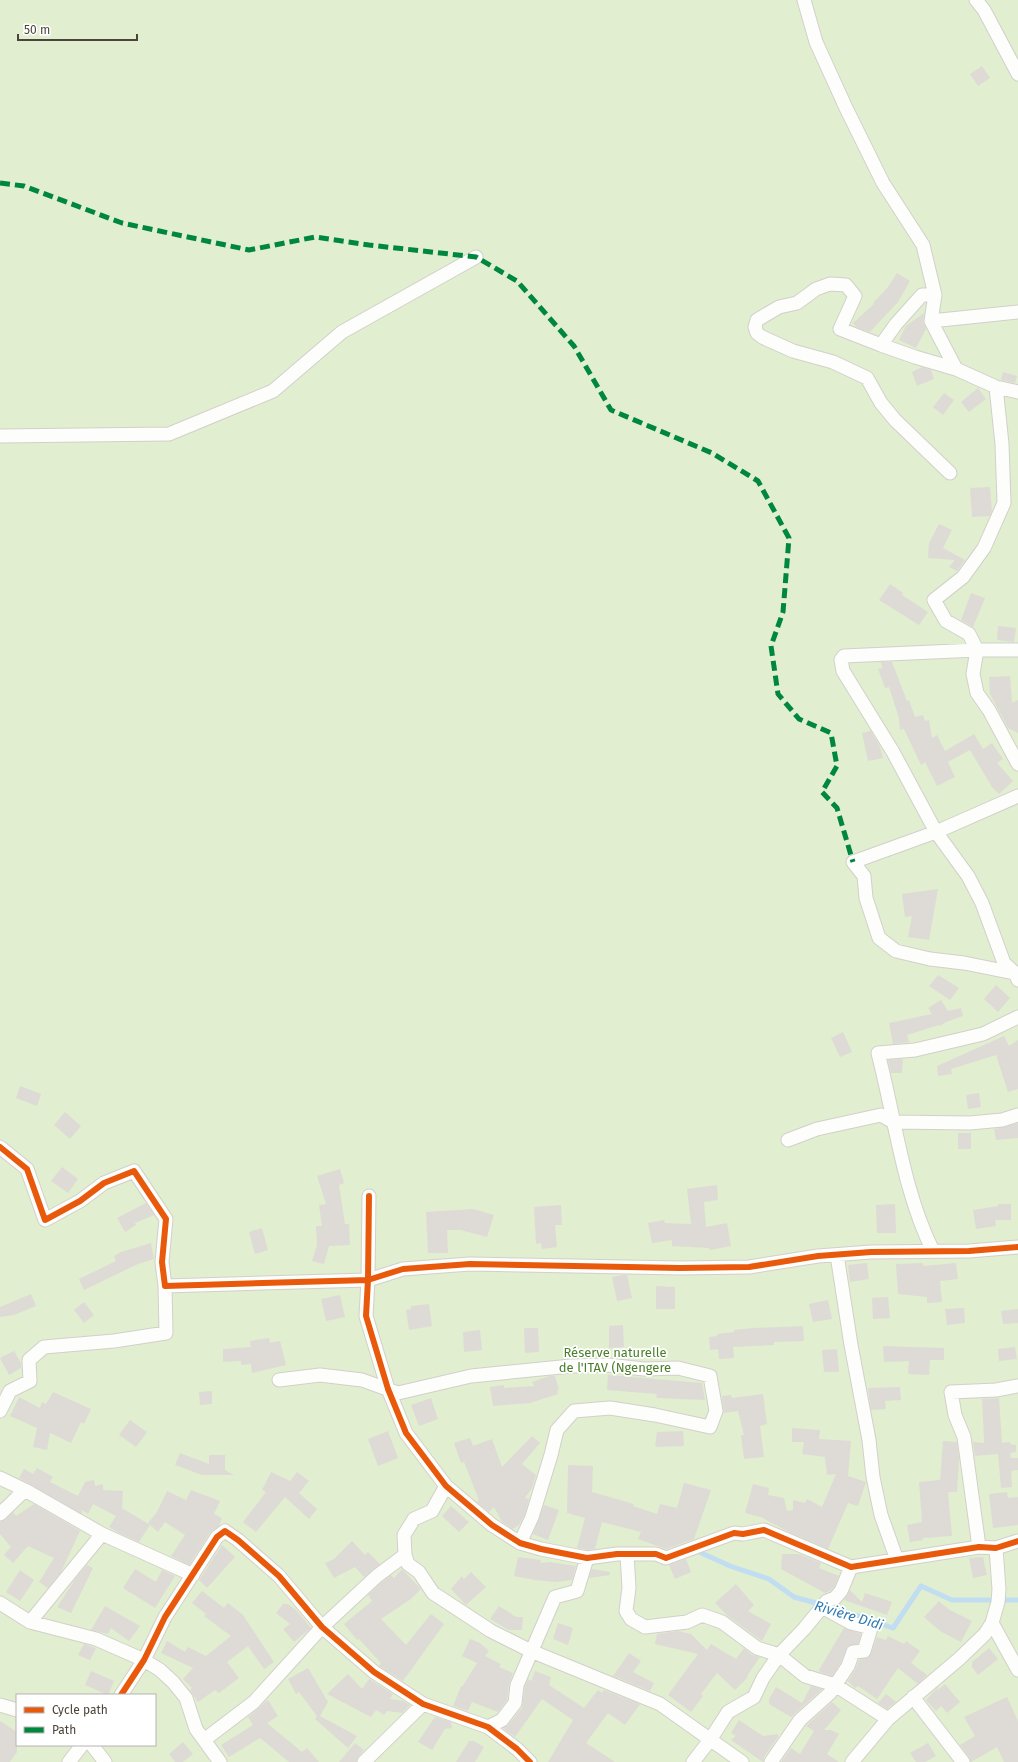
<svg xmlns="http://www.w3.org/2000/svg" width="1018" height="1762" font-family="'Fira Sans',sans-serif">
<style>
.green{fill:#e1eecf;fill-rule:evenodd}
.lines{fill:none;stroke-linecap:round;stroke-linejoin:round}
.stream{stroke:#c0ddf1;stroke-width:5}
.building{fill:#dedbd6}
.street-casing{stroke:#d2d0cb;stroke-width:15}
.street{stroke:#fdfdfc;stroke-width:13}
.quiet{stroke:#00873e;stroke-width:5;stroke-dasharray:10 5;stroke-linecap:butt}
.cycleway-casing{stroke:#fff;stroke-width:8}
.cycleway{stroke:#e8590c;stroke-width:6}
.labels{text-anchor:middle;stroke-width:3.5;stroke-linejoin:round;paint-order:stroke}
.park-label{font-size:13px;fill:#4a7f2a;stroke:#fff}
.water-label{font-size:14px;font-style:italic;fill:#2e7ab2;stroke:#fff}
</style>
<rect width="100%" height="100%" fill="#f4f2ee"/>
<!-- green -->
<path class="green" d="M0 0H1018V1762H0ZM17 1695H155V1745H17Z"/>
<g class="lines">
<!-- stream -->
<path class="stream" d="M695 1550 730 1566 769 1579 794 1597 823 1605
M840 1610 893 1628 921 1586 952 1600H1018"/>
</g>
<!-- building -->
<path class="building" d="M982 66 990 78 978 86 970 74Z
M897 273 910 281 898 302 870 332 856 327 853 323 874 304 873 303 888 287Z
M924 313 923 322 926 329 916 348 899 340 906 326Z
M922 367 931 370 934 379 917 386 912 372Z
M1003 372 1017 376 1015 383 1001 380Z
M978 388 986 399 969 412 961 402Z
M944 393 954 400 943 415 933 407Z
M990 487 992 511 990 516 972 517 970 488Z
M939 524 952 530 943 548 965 560 957 571 949 567 955 560 928 558 929 543Z
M890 584 903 593 902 595 928 612 919 625 879 600Z
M971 593 985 598 973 627 961 620Z
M998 626 1016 628 1014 642 997 640Z
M881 662H892L907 701 909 700 915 717 923 715 925 721 929 720 932 738 937 735 945 751 974 734 983 749 992 743 1003 759 997 763 1013 781 999 794 992 787 970 750 948 762 955 777 937 786 925 762 921 765 904 729 900 730 899 718 889 687 885 688 878 669 882 668Z
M1010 676 1012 703 1018 700V733L1008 728 990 694 989 677Z
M871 731 880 747 883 758 868 761 862 733Z
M938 889 929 940 908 937 912 916 905 917 902 894Z
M938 975 959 988 950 1000 929 986Z
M996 985 1010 998 998 1012 984 999Z
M941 1000 948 1011 961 1008 963 1016 946 1022 940 1026 939 1025 907 1035 909 1042 893 1044 889 1023 932 1014 928 1008Z
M843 1032 852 1052 840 1057 831 1038Z
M1004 1036 1009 1046 1018 1040V1089L1008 1092 996 1055 951 1069 952 1074 938 1076 937 1066Z
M903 1059 902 1073H891L888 1060Z
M20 1086 41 1094 37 1106 16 1098Z
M979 1093 981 1107 968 1109 966 1095Z
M65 1112 81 1126 70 1139 54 1125Z
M1018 1123V1138L996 1140 994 1129Z
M958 1133H971V1149H958Z
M62 1167 78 1179 68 1193 51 1181Z
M340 1169 344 1183 339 1185 345 1224H349L350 1245 329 1246 324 1264 312 1261 317 1245 316 1226H322L319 1205 326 1204 317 1176Z
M717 1185 718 1200 704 1202 706 1227 727 1223 731 1246 710 1250 709 1248 672 1246V1240L652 1243 648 1223 664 1220 665 1223 691 1224 687 1189Z
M146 1203 154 1215 135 1223 136 1225 125 1232 117 1218Z
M895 1204 896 1233H877L876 1205Z
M998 1204H1011V1220H995L996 1226 976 1229 973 1210 998 1206Z
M561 1205 562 1225H555L557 1247 542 1249 541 1243 536 1244 534 1207Z
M473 1209 494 1215 487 1237 461 1230H447L448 1253H428L426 1212Z
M262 1228 268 1250 255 1254 249 1232Z
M151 1243 154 1259 138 1264 84 1290 79 1279 116 1261 114 1256 121 1252Z
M867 1263 869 1279 850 1282 848 1265Z
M923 1263V1266L956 1263 958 1279 940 1281 942 1302 927 1303V1297L898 1294 896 1264Z
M623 1275H627L632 1298 617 1301 612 1277Z
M656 1286 675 1287V1309H656Z
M31 1294 36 1306 14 1315 0 1317V1307Z
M340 1295 345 1317 326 1321 321 1299Z
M888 1297 890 1318 873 1319 872 1298Z
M828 1300 832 1319 813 1322 809 1304Z
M84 1302 94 1315 84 1323 74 1310Z
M429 1304 432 1326 409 1330 406 1310 411 1309V1306Z
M964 1308 965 1323 947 1325 945 1309Z
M1018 1309V1323L1003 1324 1001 1311Z
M623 1325 624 1347 609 1348V1326Z
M803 1326 804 1341 774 1342V1345L733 1347 734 1358 719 1359 718 1349 710 1350 709 1337 717 1336V1334L734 1332V1330L753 1328Z
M524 1328H538L539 1352 525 1353Z
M480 1330 482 1350 464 1352 463 1332Z
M269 1338 270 1343 280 1341 286 1365 252 1373 251 1364 241 1365V1361L223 1362V1349L251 1347 250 1341Z
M883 1346 944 1348V1360H930L929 1375 908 1374 909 1361 884 1362Z
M1015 1347 1017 1359 999 1361 998 1349Z
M837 1349 839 1372H824L822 1350Z
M14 1351 21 1363V1368L9 1375 0 1358Z
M608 1375 702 1383 705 1400 656 1398 657 1394 607 1390Z
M549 1376H555L559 1389 557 1390 558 1394 530 1403 493 1406 490 1387 504 1385V1388L534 1386 532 1382Z
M900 1387 901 1400 885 1401 886 1409 871 1410 868 1388Z
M212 1391V1404L200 1405 199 1392Z
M53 1392 91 1409 84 1424 81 1422 71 1443 50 1433 47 1450 33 1447 37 1428 10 1416 19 1397 40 1408 42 1402 46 1404Z
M763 1394 767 1424 760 1426 764 1457 744 1459 741 1435H744L738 1411 724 1413 722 1396 731 1395 732 1398Z
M431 1398 438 1419 419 1426 411 1405Z
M999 1398 1002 1443 1010 1442V1444L1016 1445V1452L1010 1453 1011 1458H1018V1470L1011 1471 1012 1487 1001 1488 998 1454 975 1456 973 1442 984 1443V1439L982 1399Z
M130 1420 147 1432 136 1447 119 1435Z
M792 1428 820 1430 819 1439 851 1441 848 1476 866 1482 858 1506 848 1503 828 1549 791 1533 764 1519V1518L745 1513 753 1484 769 1488 768 1495 784 1498 787 1511 793 1510V1500L805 1503 807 1499 822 1507 836 1474 827 1475 825 1457 802 1454 804 1442H792Z
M388 1431 398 1458 378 1466 368 1439Z
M683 1431 684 1446 655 1447 657 1432Z
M532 1436 540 1443 522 1464 536 1475 532 1488 525 1498 529 1499 525 1514 519 1525 513 1529 502 1522 494 1507 489 1512 477 1502 479 1500 464 1462 461 1463 454 1443 470 1438 473 1446 492 1439 502 1467Z
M943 1441 957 1442 959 1459 957 1492H948L952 1536 923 1538V1540L910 1542 907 1525 922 1522 919 1482 940 1480Z
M180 1453 209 1464V1455H225V1470L234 1475H202L175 1465Z
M568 1465 593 1466 592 1492 634 1504 633 1506 657 1514 660 1504 677 1508 684 1483 711 1490 694 1539 666 1549 638 1539 641 1532 602 1522 595 1549 587 1550 577 1548 585 1518 567 1513Z
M37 1468 53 1477 50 1482 78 1496 85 1482 94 1480 95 1486 103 1484V1490L123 1491 122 1508 150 1525 139 1542 119 1533 109 1527 116 1516 93 1504 88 1514 82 1510V1514L19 1478 24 1469 33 1474Z
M271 1472 290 1481 297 1472 309 1481 299 1493 317 1509 309 1519 285 1497 256 1532 243 1522 266 1492 262 1490Z
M191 1490 220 1501 214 1514 222 1518 219 1526 210 1533 189 1565 171 1556 185 1535 165 1522 158 1532 148 1523 157 1512 167 1491 186 1500Z
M1007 1492 1008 1498 1018 1497V1525L993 1528 989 1494Z
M34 1504 80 1531 61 1572 48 1588 39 1582 54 1558 28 1546 13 1563 4 1555 11 1547 0 1534V1522L5 1520 13 1512 16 1516Z
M544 1505 559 1510 548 1540 533 1534Z
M451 1506 469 1522 459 1532 442 1516Z
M352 1541 365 1555 368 1552 380 1564 364 1577 355 1567 334 1578 325 1563 334 1559Z
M222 1545 235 1557 207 1588 199 1580Z
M782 1554H799L821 1563 819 1568 839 1576 834 1587 830 1591 825 1593 781 1569Z
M518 1557 541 1560 540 1563 550 1562 576 1566 572 1580 556 1582 535 1580 514 1576Z
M983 1557 987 1575 973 1578 969 1558Z
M686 1559 691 1572 675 1579 669 1565Z
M87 1565 93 1568 71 1613 57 1607 76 1578Z
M135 1569 156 1582 162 1570 175 1576 155 1608 123 1588Z
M402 1569 421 1589 411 1599 381 1619 406 1645 431 1614 444 1624 403 1681 379 1666 381 1663 359 1639 357 1640 344 1624 372 1601 368 1595 382 1582 391 1575 394 1578Z
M592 1569 610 1572V1575L589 1578Z
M20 1570 34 1580 20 1601 6 1592Z
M471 1572 486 1587 466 1605 451 1589 462 1576 464 1579Z
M736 1584 754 1605 748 1611 771 1624 762 1641 729 1617 715 1603Z
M850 1590 862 1602 865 1593 892 1602 887 1615 844 1600Z
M202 1591 224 1608 228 1603 243 1615 274 1662 264 1669 248 1646 227 1662 239 1678 219 1693 215 1690 198 1702 190 1690 192 1688 183 1679 193 1668 161 1653 167 1641 185 1652 188 1647 206 1656 231 1636 204 1616 206 1614 192 1603Z
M939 1601 948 1609 972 1621 961 1642 940 1631 924 1617Z
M283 1604H288L296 1610 311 1628 294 1642 283 1629 290 1624 276 1613Z
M105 1606 140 1626 129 1641 111 1628 108 1634 91 1630Z
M499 1606 516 1617H523L522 1630H509L490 1619Z
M558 1623 573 1628 568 1645 553 1639Z
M844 1628 861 1634 858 1644 848 1646 841 1662 832 1676 820 1672 819 1670Z
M678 1631 691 1634 707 1650 711 1644 736 1659 744 1648 752 1655 760 1657 747 1676 748 1677 735 1690 717 1673 701 1694 703 1696 691 1712 668 1695 698 1654 655 1644 657 1634Z
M888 1636 904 1644 906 1641 920 1651 911 1663 927 1675 918 1684 898 1668 877 1699 858 1686 855 1688 848 1681 855 1670 859 1660 869 1657 871 1654 877 1637 886 1640Z
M470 1639 480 1643 489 1651 485 1656 501 1664 499 1667 513 1673 509 1684 507 1700 498 1712 472 1702 468 1711 453 1706 461 1686 462 1687 477 1663 462 1656Z
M84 1644 96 1648 90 1660 78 1655Z
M989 1648 998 1659 978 1675 972 1667V1662Z
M629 1653 641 1661 633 1672 654 1683 650 1691 613 1676Z
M308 1668 328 1702 320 1716 357 1736 348 1748 315 1719 317 1716 299 1692 296 1694 288 1679Z
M91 1671 114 1681 108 1695 85 1685Z
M535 1671 551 1677 549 1685 584 1708 598 1690 602 1693 604 1690 640 1704 625 1725 608 1713 586 1743 615 1762H548L573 1720 542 1699 515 1737 503 1728 508 1725 522 1708 525 1687 528 1679 531 1681Z
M348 1674 362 1689 369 1679 393 1694 390 1699 403 1701 410 1705 402 1713 387 1711 384 1715 376 1710 371 1717 327 1694Z
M945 1684 960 1702 947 1713 941 1706 936 1711 926 1700 939 1686 937 1691Z
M811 1686 822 1689 791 1717 769 1704V1699L776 1687 802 1703Z
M886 1694 896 1702 887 1709 878 1703Z
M1007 1697 1018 1721V1762H1004L997 1747 971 1762 969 1757 960 1745 975 1736 964 1717Z
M268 1700 278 1716 267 1723 302 1752 307 1748 319 1762H289L260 1738 229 1757 221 1745 253 1725 248 1717Z
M832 1702 841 1710 824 1730H831L839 1734 827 1754 839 1762H781L791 1748 800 1754 814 1731 806 1726Z
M435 1717 451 1722 452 1728 445 1729 432 1750 418 1742Z
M739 1720 763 1736 778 1734V1737L764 1757 763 1762 731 1740 736 1736 731 1733Z
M0 1721 17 1732V1752L10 1762H0Z
M469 1741H474L484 1747 475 1762H456Z
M183 1742 193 1754 183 1762H175L169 1754Z
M355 1743 364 1750 358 1757 356 1762H339Z
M928 1743 936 1756 925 1762H916L910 1753Z"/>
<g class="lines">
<!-- street casing -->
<g class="street-casing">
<path id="street" d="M804 0 816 42 846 108 883 183 923 245 935 295 931 321 956 369 996 387 1018 392
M976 0 984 10 1018 74
M935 295H922L896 324 881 345 840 329 855 296 846 285 830 284 816 289 797 303 779 307 757 320 755 327 757 333 762 337 793 351 833 362 867 378 881 403 895 420 950 473
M931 321 1018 312
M881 345 915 357 956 369
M996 387 1002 444 1004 503 984 548 963 577 934 600 946 621 969 634 977 650 973 674 977 693 989 710 1018 764
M0 436 169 434 273 391 342 332 476 257
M1018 650H977L844 656 841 660 843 671 893 752 936 832 968 876 982 903 1004 963 1015 973 1018 980
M1014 973 964 963 930 959 896 951 879 938 866 898 864 876 853 862 936 832 1018 796
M788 1140 817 1129 881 1115 893 1122 970 1123 1002 1120 1018 1115
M0 1147 27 1169 45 1220 80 1201 104 1183 134 1171 166 1219 162 1262 165 1286 368 1280 403 1269 470 1264 680 1268 749 1267 818 1256 871 1252 969 1251 1018 1247
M369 1196 368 1280 366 1316 388 1389 406 1433 446 1486 492 1525 520 1543 541 1549 587 1558 617 1554H656L666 1558 734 1533 743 1534 764 1530 851 1567 979 1547 996 1548 1018 1541
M933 1251C903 1191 895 1118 878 1053L915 1050 983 1034 1018 1017
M837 1255 851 1345 869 1440 873 1477 881 1515 897 1560
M279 1380 320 1375 362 1380 398 1393 471 1376 571 1366 608 1365 644 1369 678 1368 710 1376 716 1411 710 1427 655 1415 610 1408 574 1411 557 1430 551 1455 532 1517 520 1543
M0 1411 10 1391 30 1381 29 1360 44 1347 114 1341 166 1333 165 1286
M0 1478 25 1490 102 1534 193 1575
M0 1514 25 1490
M979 1547 964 1437 955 1415 951 1392 996 1390 1018 1386
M627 1554 629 1588 626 1611 631 1619 645 1627 687 1622 702 1615 722 1622 757 1648 779 1655 805 1676 835 1685 888 1719
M405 1555 404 1535 414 1519 432 1511 446 1486
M0 1603 30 1622 96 1639 144 1660 160 1670 173 1682 186 1698 196 1729 220 1762
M30 1622 102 1534
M992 1623 1018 1670
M121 1695 144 1660 165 1617 217 1537 225 1531 238 1540 279 1576 322 1627 374 1672 423 1704 488 1727 517 1749 530 1762
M913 1697 963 1762
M0 1705 17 1710
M488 1727 502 1720 515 1703 517 1685 555 1597 577 1591 587 1558
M204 1740 254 1702 322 1627 377 1576 405 1555 408 1564 419 1572 433 1593 491 1631 531 1651 660 1704 742 1762
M92 1745 105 1762
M69 1762 82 1745
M364 1762 423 1704
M693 1762 710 1740 728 1712 754 1697 763 1678 779 1655 804 1629 827 1601 835 1598 841 1591 851 1567
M771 1762 800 1720 830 1693 848 1666 853 1652 864 1651 871 1628 851 1623 822 1607
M852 1762 888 1719 959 1659 985 1634 992 1623 998 1602 999 1589 996 1548"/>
</g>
<!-- street -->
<use href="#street" class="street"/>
<!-- quiet -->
<path class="quiet" d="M0 183 24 186 122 223 249 250 315 237 369 245 476 257 517 281 574 346 611 410 712 453 758 481 789 538 783 612 771 646 778 694 799 719 831 733 837 766 822 792 837 808 853 862"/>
<!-- cycleway casing -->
<g class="cycleway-casing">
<path id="cycleway" d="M0 1147 27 1169 45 1220 80 1201 104 1183 134 1171 166 1219 162 1262 165 1286 368 1280 403 1269 470 1264 680 1268 749 1267 818 1256 871 1252 969 1251 1018 1247
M369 1196 368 1280 366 1316 388 1389 406 1433 446 1486 492 1525 520 1543 541 1549 587 1558 617 1554H656L666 1558 734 1533 743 1534 764 1530 851 1567 979 1547 996 1548 1018 1541
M121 1695 144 1660 165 1617 217 1537 225 1531 238 1540 279 1576 322 1627 374 1672 423 1704 488 1727 517 1749 530 1762"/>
</g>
<!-- cycleway -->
<use href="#cycleway" class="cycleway"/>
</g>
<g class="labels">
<!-- park labels -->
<g class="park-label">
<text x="615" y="1357">Réserve naturelle<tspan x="615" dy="15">de l'ITAV (Ngengere</tspan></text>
</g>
<!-- water labels -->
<g class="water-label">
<text transform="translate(849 1615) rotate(17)" y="5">Rivière Didi</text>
</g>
</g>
<!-- legend -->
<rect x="16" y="1694" width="140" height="52" fill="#ffffff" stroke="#b7b4b0"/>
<rect x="24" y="1707" width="20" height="6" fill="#e8590c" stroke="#b7b4b0"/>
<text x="52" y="1714" font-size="12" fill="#4b4439">Cycle path</text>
<rect x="24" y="1727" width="20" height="6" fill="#00873e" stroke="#b7b4b0"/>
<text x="52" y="1734" font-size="12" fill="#4b4439">Path</text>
<!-- scale -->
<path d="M18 34v6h119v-6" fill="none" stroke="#4b4439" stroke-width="2"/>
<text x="24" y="34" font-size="12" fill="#4b4439" stroke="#ffffff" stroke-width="3" paint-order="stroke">50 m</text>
</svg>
